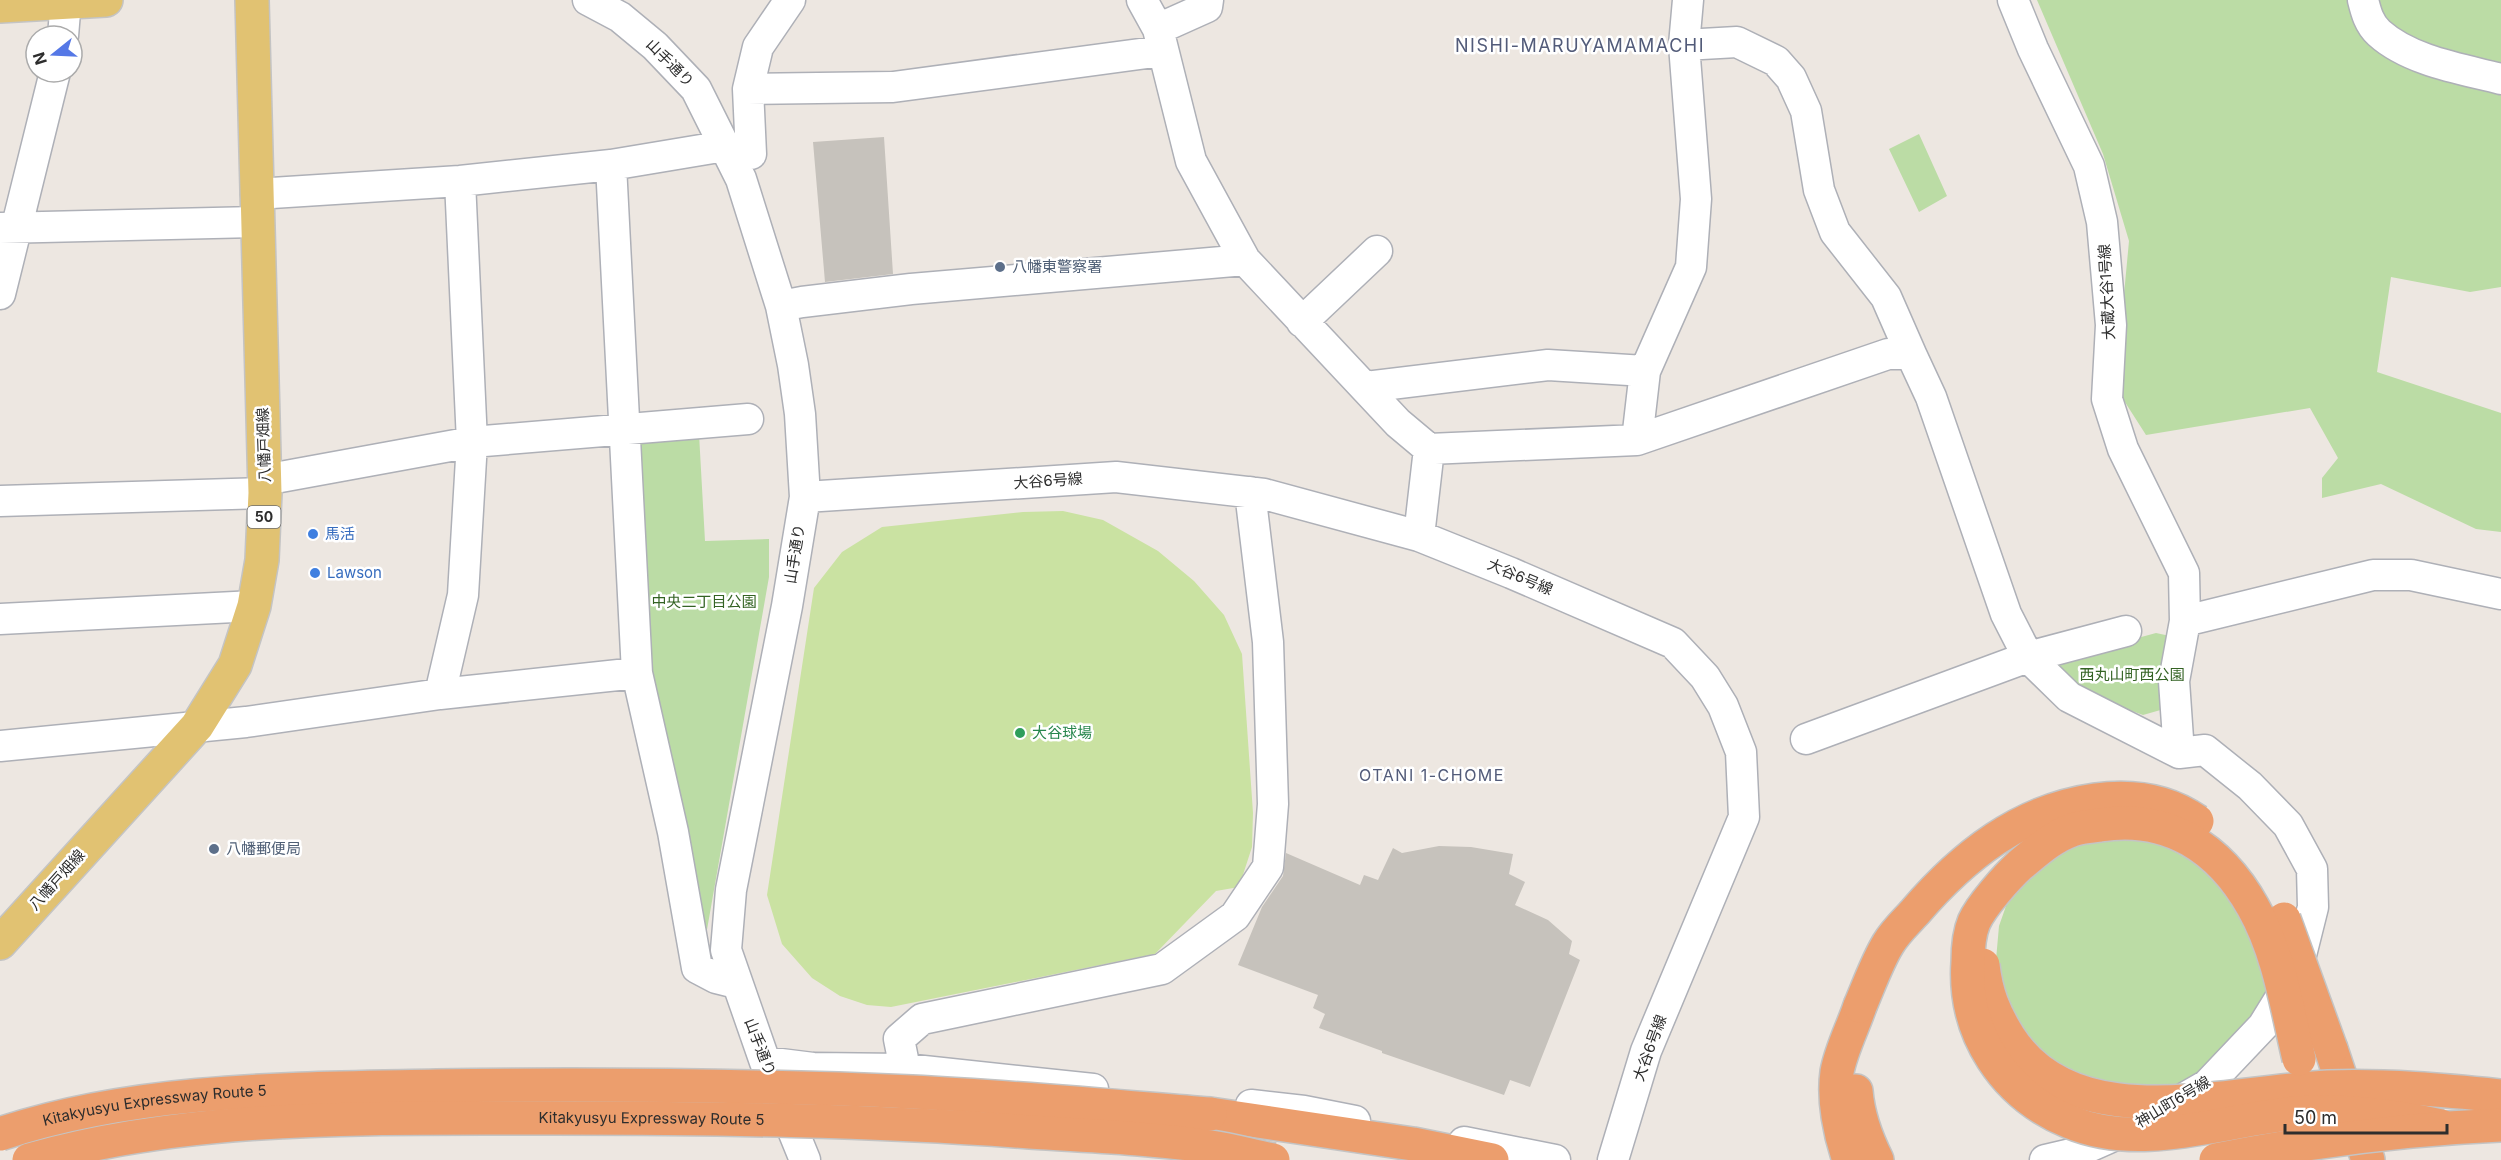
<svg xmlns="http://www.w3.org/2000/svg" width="2501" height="1160" font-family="Inter,'Noto Sans JP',sans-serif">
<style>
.green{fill:#bbdca5}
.pitch{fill:#cae2a2}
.building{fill:#c6c2bc}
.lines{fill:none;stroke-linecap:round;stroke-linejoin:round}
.minor-casing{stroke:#aeb0b7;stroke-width:33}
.major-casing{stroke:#c4c4c4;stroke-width:36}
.highway-casing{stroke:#c4c4c4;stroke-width:36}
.minor{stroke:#fff;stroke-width:30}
.major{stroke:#e1c272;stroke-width:33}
.highway{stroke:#ec9e6d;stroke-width:33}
.highway-bridge-casing{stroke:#c4c4c4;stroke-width:36;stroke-linecap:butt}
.highway-bridge{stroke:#ec9e6d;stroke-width:33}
.service-dot{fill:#5c6f8a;stroke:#fff;stroke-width:2}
.shop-dot{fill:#3f7fe0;stroke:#fff;stroke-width:2}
.leisure-dot{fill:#2e9e5b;stroke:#fff;stroke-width:2}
.labels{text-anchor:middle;stroke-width:5;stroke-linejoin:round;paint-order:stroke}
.shield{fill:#fff;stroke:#6c6c6c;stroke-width:1.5}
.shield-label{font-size:14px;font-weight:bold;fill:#2d2d2d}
.street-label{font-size:15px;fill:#2d2d2d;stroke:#fff}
.service-label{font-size:15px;fill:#4e5e75;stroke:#fff;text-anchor:start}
.shop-label{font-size:15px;fill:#366cbe;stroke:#fff;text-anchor:start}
.park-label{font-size:15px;fill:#346324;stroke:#fff}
.leisure-label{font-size:15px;fill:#27864d;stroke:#fff;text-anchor:start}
.neighbourhood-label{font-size:16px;letter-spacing:1.5px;fill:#525b79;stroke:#fff}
.quarter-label{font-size:18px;letter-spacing:1.5px;fill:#525b79;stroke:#fff}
</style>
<rect width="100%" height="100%" fill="#ede7e1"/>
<!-- green -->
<path class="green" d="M2037 0H2501V287L2470 292 2391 277 2377 372 2501 413V532L2476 529 2381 484 2322 498V478L2338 458 2310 408 2146 435 2123 399 2120 337 2129 241 2103 154Z
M1919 134 1947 196 1919 212 1889 149Z
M699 434 705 541 769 539V577L705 941 647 673 635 438Z
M2156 633 2170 636 2164 709 2143 715 2099 699 2059 675 2057 660Z
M2117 834 2163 845 2207 870 2244 911 2266 981 2268 1004 2192 1088 2092 1082 2035 1052 2008 1017 1995 971 1999 926 2006 906 2042 864 2074 844Z"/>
<!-- pitch -->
<path class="pitch" d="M1063 511 1103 520 1158 551 1194 581 1224 615 1242 654 1253 813 1252 847 1239 887 1216 891 1155 954 891 1007 867 1005 840 996 812 978 782 944 767 895 814 588 842 552 882 527 1023 512Z"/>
<!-- building -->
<path class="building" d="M884 137 893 274 825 282 813 142Z
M1439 846 1471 847 1513 854 1509 874 1525 882 1515 905 1548 920 1572 941 1569 954 1580 960 1530 1087 1510 1080 1504 1095 1382 1053V1051L1319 1028 1325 1014 1313 1008 1318 995 1238 965 1262 907 1283 876 1286 853 1360 885 1364 875 1378 880 1393 848 1402 853Z"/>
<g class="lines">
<!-- minor casing -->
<g class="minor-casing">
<path id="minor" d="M588 0 620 17 655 46 696 89 741 179 781 306 793 365 800 414 805 497 787 606 731 890 726 950 765 1062 805 1160
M1142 0 1158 29 1191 161 1245 260 1398 423 1429 449 1637 440 1888 354H1911L1931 397 2006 614 2028 657 2069 697 2179 753
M2013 0 2033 49 2089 166 2102 222 2111 325 2107 399 2123 449 2184 573 2185 621 2174 681 2179 753 2205 750 2250 786 2288 825 2312 869 2313 907 2297 971 2263 1026 2207 1085 2174 1104
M2363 0C2366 12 2369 24 2379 33 2410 61 2462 69 2501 79
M1158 29 1207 7 1208 0
M63 36 66 0
M1684 45 1737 42 1776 61 1791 78 1806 111 1819 190 1835 232 1886 297 1911 354
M748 89 758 47 790 0
M611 165 637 673 673 832 697 968 716 978 736 983
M256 194 460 181 611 165 725 146 751 154 748 89 893 87 1162 51
M0 228 258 222
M0 294 55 72
M781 306 802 302 911 289 1245 260
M1302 322 1377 251
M1366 387 1548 365 1645 371
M1637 440 1645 371 1691 267 1696 199 1684 45 1688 0
M264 480 472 442 748 419
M805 497 1116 477 1264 494 1419 536 1511 573 1673 643 1705 677 1723 706 1741 752 1744 817 1646 1051 1613 1160
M0 501 265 493
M1419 536 1429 449
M0 619 254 606
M2185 621 2373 575H2411L2501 594
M440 694 463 595 472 442 460 181
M1806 739 2028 657 2126 631
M0 746 246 722 440 694 637 673
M765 1062 813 1068 905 1069 1093 1089
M905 1069 899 1039 922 1019 1162 969 1235 916 1268 867 1273 804 1268 642 1250 492
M1251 1105 1304 1111 1355 1121
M1464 1142 1555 1160
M2045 1160 2075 1153 2129 1129"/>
</g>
<!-- major casing -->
<g class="major-casing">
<path id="major" d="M0 6 106 0
M0 943 197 726 235 665 254 606 262 560 265 493 252 0"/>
</g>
<!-- highway casing -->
<g class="highway-casing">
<path id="highway" d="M2331 1049 2368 1160
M1856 1091C1858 1116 1866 1138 1877 1160
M1210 1114 1413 1144 1492 1160
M1849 1160C1840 1134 1833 1100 1837 1072 1841 1050 1853 1027 1860 1006"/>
</g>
<!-- minor -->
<use href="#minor" class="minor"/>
<!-- major -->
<use href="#major" class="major"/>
<!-- highway -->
<use href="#highway" class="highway"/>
<!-- highway-bridge casing -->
<g class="highway-bridge-casing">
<g id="highway-bridge">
<path d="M2284 919 2331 1049"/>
<path d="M1983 965C1986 993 1994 1013 2009 1037 2075 1140 2227 1091 2328 1087 2386 1085 2443 1090 2501 1096"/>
<path d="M1860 1006C1869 985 1877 962 1888 944 1895 932 1906 922 1915 912 1938 885 1965 859 1995 839 2052 801 2137 779 2197 821"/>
<path d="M2299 1059C2287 1008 2279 953 2253 907 2220 848 2168 814 2100 825 2091 826 2080 827 2072 830 2052 837 2036 852 2020 865 2007 877 1981 906 1974 922 1969 934 1968 949 1968 962 1963 1033 2004 1095 2070 1122 2142 1152 2222 1120 2295 1113 2345 1109 2393 1116 2441 1126"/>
<path id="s1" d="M0 1134C137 1088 292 1089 436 1086 594 1084 753 1085 912 1092 1012 1097 1111 1106 1210 1114"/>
<path id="s2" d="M29 1160C196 1112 381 1119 553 1118 712 1118 871 1120 1030 1132 1090 1136 1152 1138 1211 1147 1232 1150 1253 1156 1273 1160"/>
<path d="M2216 1160C2311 1141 2405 1129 2501 1125"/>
</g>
</g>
<!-- highway-bridge -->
<use href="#highway-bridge" class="highway-bridge"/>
</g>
<!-- markers -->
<g class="service-dot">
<circle cx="1000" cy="267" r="6"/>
<circle cx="214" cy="849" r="6"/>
</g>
<g class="shop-dot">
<circle cx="313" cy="534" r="6"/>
<circle cx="315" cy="573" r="6"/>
</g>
<circle class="leisure-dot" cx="1020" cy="733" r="6"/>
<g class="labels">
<!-- shield labels -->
<rect class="shield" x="247.5" y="506" width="33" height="22" rx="4.5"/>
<g class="shield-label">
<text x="264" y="522">50</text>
</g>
<!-- street labels -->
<g class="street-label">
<text transform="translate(670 63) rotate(45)" y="5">山手通り</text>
<text transform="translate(2107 292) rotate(-93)" y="5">大蔵大谷1号線</text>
<text transform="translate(264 445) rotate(-92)" y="5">八幡戸畑線</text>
<text transform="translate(1048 481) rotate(-4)" y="5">大谷6号線</text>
<text transform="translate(795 554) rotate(-81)" y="5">山手通り</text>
<text transform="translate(1520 577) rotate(23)" y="5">大谷6号線</text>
<text transform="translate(57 880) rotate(-48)" y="5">八幡戸畑線</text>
<text transform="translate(760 1047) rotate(69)" y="5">山手通り</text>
<text transform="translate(1650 1048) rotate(-70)" y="5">大谷6号線</text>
<text transform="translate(2173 1102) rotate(-31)" y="5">神山町6号線</text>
<text dy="5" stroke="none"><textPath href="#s1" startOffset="158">Kitakyusyu Expressway Route 5</textPath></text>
<text dy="5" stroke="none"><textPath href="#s2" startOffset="626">Kitakyusyu Expressway Route 5</textPath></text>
</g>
<!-- service labels -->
<g class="service-label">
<text x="1012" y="272">八幡東警察署</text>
<text x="226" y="854">八幡郵便局</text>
</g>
<!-- shop labels -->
<g class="shop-label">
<text x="325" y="539">馬活</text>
<text x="327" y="578">Lawson</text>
</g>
<!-- park labels -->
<g class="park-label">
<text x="704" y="607">中央二丁目公園</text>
<text x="2132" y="680">西丸山町西公園</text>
</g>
<!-- leisure labels -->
<g class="leisure-label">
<text x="1032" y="738">大谷球場</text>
</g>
<!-- neighbourhood labels -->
<g class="neighbourhood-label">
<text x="1432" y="781">OTANI 1-CHOME</text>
</g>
<!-- quarter labels -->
<g class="quarter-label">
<text x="1580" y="52">NISHI-MARUYAMAMACHI</text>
</g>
</g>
<!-- north arrow -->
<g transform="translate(54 54) rotate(252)"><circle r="28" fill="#ffffff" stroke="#ababab" stroke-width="1.5"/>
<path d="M0-4.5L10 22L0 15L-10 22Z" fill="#5578e6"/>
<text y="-9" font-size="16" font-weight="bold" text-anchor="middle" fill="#2d2d2d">N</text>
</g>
<!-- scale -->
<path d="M2285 1124v9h162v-9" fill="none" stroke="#2d2d2d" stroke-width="3"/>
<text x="2294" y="1124" font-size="18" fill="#2d2d2d" stroke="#ffffff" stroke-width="4.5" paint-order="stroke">50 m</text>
</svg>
